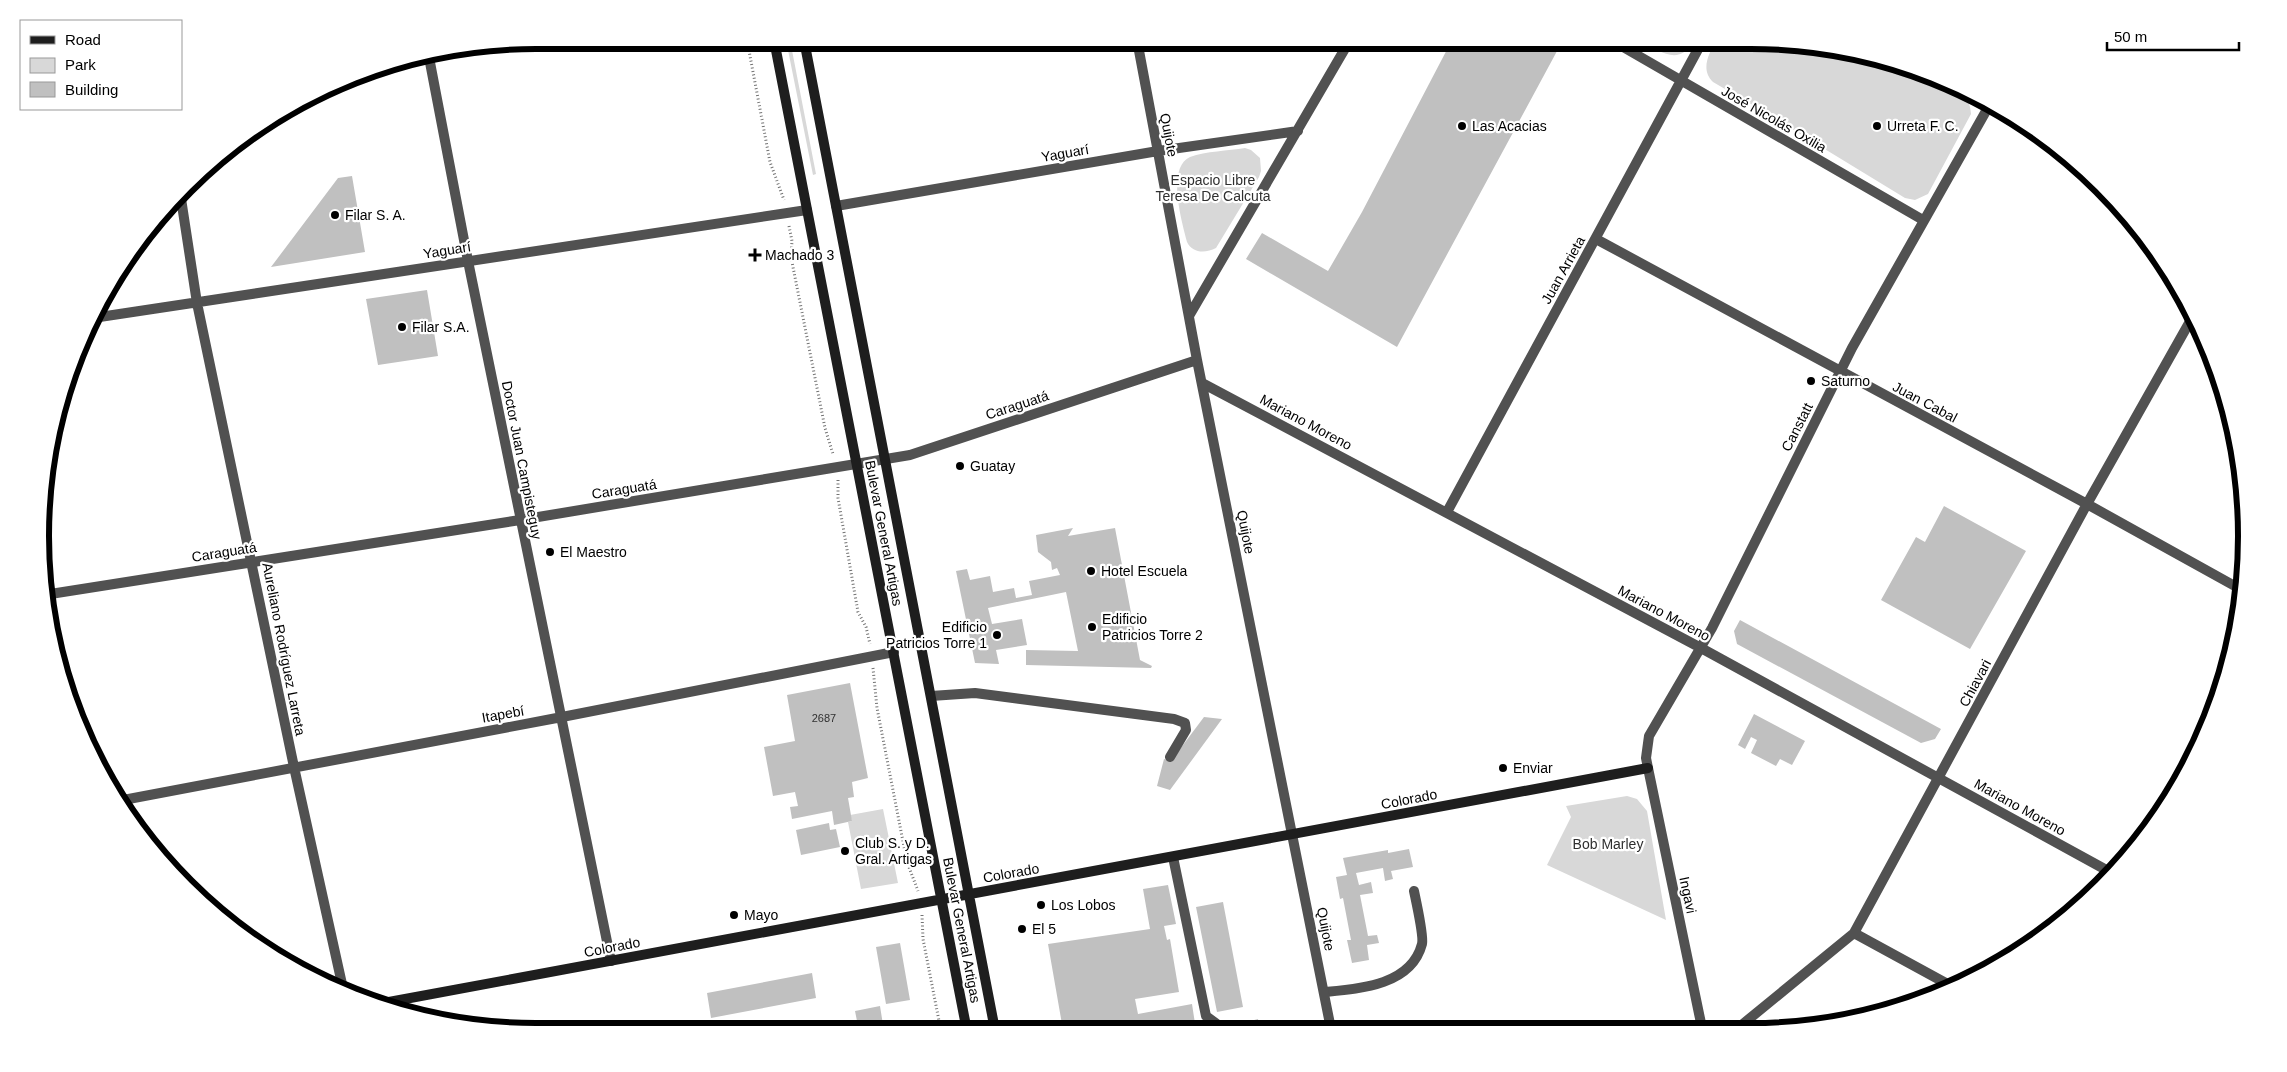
<svg xmlns="http://www.w3.org/2000/svg" width="2287" height="1072" font-family="Arial,sans-serif">
<style>
.green{fill:#d8d8d8}
.building{fill:#c0c0c0}
.lines{fill:none;stroke-linecap:round;stroke-linejoin:round}
.path{stroke:#737373;stroke-width:3;stroke-dasharray:1 2.5;stroke-linecap:butt}
.lane{stroke:#515151;stroke-width:10}
.street{stroke:#515151;stroke-width:10}
.secondary{stroke:#1e1e1e;stroke-width:10}
.poi-dot{fill:#000;stroke:#fff;stroke-width:2}
.labels{text-anchor:middle;stroke-width:4.5;stroke-linejoin:round;paint-order:stroke}
.number-label{font-size:11px;fill:#303030}
.street-label{font-size:14px;fill:#000;stroke:#fff}
.poi-label{font-size:14px;fill:#000;stroke:#fff;text-anchor:start}
.park-label{font-size:14px;fill:#2f2f2f;stroke:#fff}
.rim{fill:none;stroke:#000;stroke-width:6}
</style>
<rect width="100%" height="100%" fill="#fff"/>
<!-- green -->
<path class="green" d="M786 40H790L816 174 813 175Z
M1641 40H1694C1680 67 1660 52 1641 40Z
M1716 40C1793 40 1874 47 1942 84 1958 92 1970 94 1971 114L1928 194 1915 200 1905 198 1761 110 1713 82C1700 69 1709 54 1716 40Z
M1245 148 1251 150 1260 158 1261 171 1259 177 1216 248C1206 253 1193 254 1187 242 1182 222 1166 168 1190 157 1206 151 1228 151 1245 148Z
M1627 796 1637 799 1647 811 1666 920 1547 865 1571 817 1566 806Z
M883 809 898 883 861 889 848 822 852 821 850 815Z"/>
<!-- building -->
<path class="building" d="M1452 40H1563L1397 347 1246 259 1262 233 1328 271 1362 212Z
M352 176 365 252 271 267 338 178Z
M427 290 438 356 378 365 366 299Z
M1944 506 2026 551 1970 649 1881 600 1916 537 1925 542Z
M1073 528 1068 536 1115 528 1140 660 1152 666 1151 668 1026 665V650L1078 651 1066 592 988 608 992 624 1022 619 1027 645 996 650 999 664 975 663 956 571 967 569 970 580 990 576 993 592 1014 588 1016 598 1032 595 1029 581 1060 575 1057 568 1052 570 1051 562 1038 552 1036 535Z
M1740 620 1941 729 1935 739 1921 743 1737 644 1734 631Z
M850 683 868 778 852 782 854 797 848 798 852 821 834 825 832 811 792 819 790 807 798 806 795 792 773 796 764 747 795 741 787 695Z
M1754 714 1805 741 1792 765 1780 759 1776 766 1751 753 1757 740 1751 737 1745 749 1738 745Z
M1204 717 1222 719 1170 790 1157 786 1164 759 1171 761Z
M829 823 830 830 836 829 840 847 801 855 796 830Z
M1409 849 1413 867 1391 871 1393 879 1385 881 1383 868 1356 873 1359 885 1371 882 1373 893 1360 895 1368 936 1377 935 1379 943 1367 945 1369 960 1352 963 1347 940H1351L1343 898 1340 899 1336 877 1347 875 1343 858 1388 850V853Z
M1168 885 1176 924 1164 926 1167 940 1170 939 1179 992 1135 999 1138 1014 1192 1004 1196 1030H1063L1048 944 1150 929 1143 889Z
M1223 902 1243 1007 1217 1012 1196 907Z
M900 943 910 1000 886 1004 876 947Z
M812 973 816 998 711 1018 707 993Z
M880 1006 884 1031H859L855 1011Z
M1258 1019 1260 1030H1236L1235 1025Z"/>
<g class="lines">
<!-- path -->
<path class="path" d="M747 40 770 162 784 200
M789 226 792 241 791 257 825 428 833 454
M838 480V498L858 612 866 627 870 644
M873 668 877 708 907 862 918 891
M922 915 923 939 941 1031"/>
<!-- lane -->
<path class="lane" d="M931 696 975 693 1174 719 1185 723 1186 730 1170 757
M1173 857 1206 1016 1225 1030
M1324 992C1358 989 1411 986 1422 944 1424 936 1416 901 1414 891"/>
<!-- street -->
<path class="street" d="M1137 40 1197 360 1331 1029
M1611 40 1923 220
M428 52 468 261 611 961
M180 192 197 303 294 767 344 993
M836 206 1158 151 1298 131
M1596 239 2087 504 2242 590
M1189 316 1350 40
M93 318 807 210
M1202 383 1701 648 2110 872
M1447 512 1703 40
M44 595 520 520 910 455 1197 360
M118 801 562 717 894 652
M1854 933 1953 987
M1702 1028 1648 768 1646 758 1649 736 1712 628 1852 348 1990 104
M1738 1028 1854 933 2087 504 2193 316"/>
<!-- secondary -->
<path class="secondary" d="M774 40 967 1031
M804 40 995 1030
M378 1004 1648 768"/>
</g>
<!-- markers -->
<g class="poi-dot">
<circle cx="1462" cy="126" r="5"/>
<circle cx="1877" cy="126" r="5"/>
<circle cx="335" cy="215" r="5"/>
<path d="M752.5 247.5h5v5h5v5h-5v5h-5v-5h-5v-5h5z"/>
<circle cx="402" cy="327" r="5"/>
<circle cx="1811" cy="381" r="5"/>
<circle cx="960" cy="466" r="5"/>
<circle cx="550" cy="552" r="5"/>
<circle cx="1091" cy="571" r="5"/>
<circle cx="1092" cy="627" r="5"/>
<circle cx="997" cy="635" r="5"/>
<circle cx="1503" cy="768" r="5"/>
<circle cx="845" cy="851" r="5"/>
<circle cx="1041" cy="905" r="5"/>
<circle cx="734" cy="915" r="5"/>
<circle cx="1022" cy="929" r="5"/>
</g>
<g class="labels">
<!-- number labels -->
<g class="number-label">
<text x="824" y="722">2687</text>
</g>
<!-- street labels -->
<g class="street-label">
<text transform="translate(1774 119) rotate(30)" y="5">José Nicolás Oxilia</text>
<text transform="translate(1169 135) rotate(79)" y="5">Quijote</text>
<text transform="translate(1065 153) rotate(-10)" y="5">Yaguarí</text>
<text transform="translate(447 250) rotate(-9)" y="5">Yaguarí</text>
<text transform="translate(1563 270) rotate(-61)" y="5">Juan Arrieta</text>
<text transform="translate(1925 402) rotate(28)" y="5">Juan Cabal</text>
<text transform="translate(1017 405) rotate(-18)" y="5">Caraguatá</text>
<text transform="translate(1306 422) rotate(28)" y="5">Mariano Moreno</text>
<text transform="translate(1797 427) rotate(-63)" y="5">Canstatt</text>
<text transform="translate(522 460) rotate(79)" y="5">Doctor Juan Campisteguy</text>
<text transform="translate(624 489) rotate(-9)" y="5">Caraguatá</text>
<text transform="translate(1246 532) rotate(79)" y="5">Quijote</text>
<text transform="translate(884 533) rotate(79)" y="5">Bulevar General Artigas</text>
<text transform="translate(224 552) rotate(-9)" y="5">Caraguatá</text>
<text transform="translate(1664 613) rotate(28)" y="5">Mariano Moreno</text>
<text transform="translate(284 649) rotate(79)" y="5">Aureliano Rodríguez Larreta</text>
<text transform="translate(1975 683) rotate(-62)" y="5">Chiavari</text>
<text transform="translate(503 714) rotate(-10)" y="5">Itapebí</text>
<text transform="translate(1409 799) rotate(-11)" y="5">Colorado</text>
<text transform="translate(2020 807) rotate(29)" y="5">Mariano Moreno</text>
<text transform="translate(1011 873) rotate(-10)" y="5">Colorado</text>
<text transform="translate(1688 895) rotate(78)" y="5">Ingavi</text>
<text transform="translate(1326 929) rotate(79)" y="5">Quijote</text>
<text transform="translate(962 930) rotate(79)" y="5">Bulevar General Artigas</text>
<text transform="translate(612 947) rotate(-11)" y="5">Colorado</text>
</g>
<!-- poi labels -->
<g class="poi-label">
<text x="1472" y="131">Las Acacias</text>
<text x="1887" y="131">Urreta F. C.</text>
<text x="345" y="220">Filar S. A.</text>
<text x="765" y="260">Machado 3</text>
<text x="412" y="332">Filar S.A.</text>
<text x="1821" y="386">Saturno</text>
<text x="970" y="471">Guatay</text>
<text x="560" y="557">El Maestro</text>
<text x="1101" y="576">Hotel Escuela</text>
<text x="1102" y="624">Edificio<tspan x="1102" dy="16">Patricios Torre 2</tspan></text>
<text x="987" y="632" text-anchor="end">Edificio<tspan x="987" dy="16">Patricios Torre 1</tspan></text>
<text x="1513" y="773">Enviar</text>
<text x="855" y="848">Club S. y D.<tspan x="855" dy="16">Gral. Artigas</tspan></text>
<text x="1051" y="910">Los Lobos</text>
<text x="744" y="920">Mayo</text>
<text x="1032" y="934">El 5</text>
</g>
<!-- park labels -->
<g class="park-label">
<text x="1213" y="185">Espacio Libre<tspan x="1213" dy="16">Teresa De Calcuta</tspan></text>
<text x="1608" y="849">Bob Marley</text>
</g>
</g>
<!-- crop -->
<path d="M0 0H2287V1072H0ZM536 49H1751A487 487 0 0 1 2238 536V536A487 487 0 0 1 1751 1023H536A487 487 0 0 1 49 536V536A487 487 0 0 1 536 49Z" fill="#fff" fill-rule="evenodd"/>
<path class="rim" d="M536 49H1751A487 487 0 0 1 2238 536V536A487 487 0 0 1 1751 1023H536A487 487 0 0 1 49 536V536A487 487 0 0 1 536 49Z"/>
<!-- legend -->
<rect x="20" y="20" width="162" height="90" fill="#ffffff" stroke="#999999"/>
<rect x="30" y="36" width="25" height="8" fill="#1e1e1e" stroke="#999999"/>
<text x="65" y="45" font-size="15" fill="#000000">Road</text>
<rect x="30" y="58" width="25" height="15" fill="#d8d8d8" stroke="#999999"/>
<text x="65" y="70" font-size="15" fill="#000000">Park</text>
<rect x="30" y="82" width="25" height="15" fill="#c0c0c0" stroke="#999999"/>
<text x="65" y="95" font-size="15" fill="#000000">Building</text>
<!-- scale -->
<path d="M2107 42v8h132v-8" fill="none" stroke="#000000" stroke-width="2.5"/>
<text x="2114" y="42" font-size="15" fill="#000000" stroke="#ffffff" stroke-width="4" paint-order="stroke">50 m</text>
</svg>
